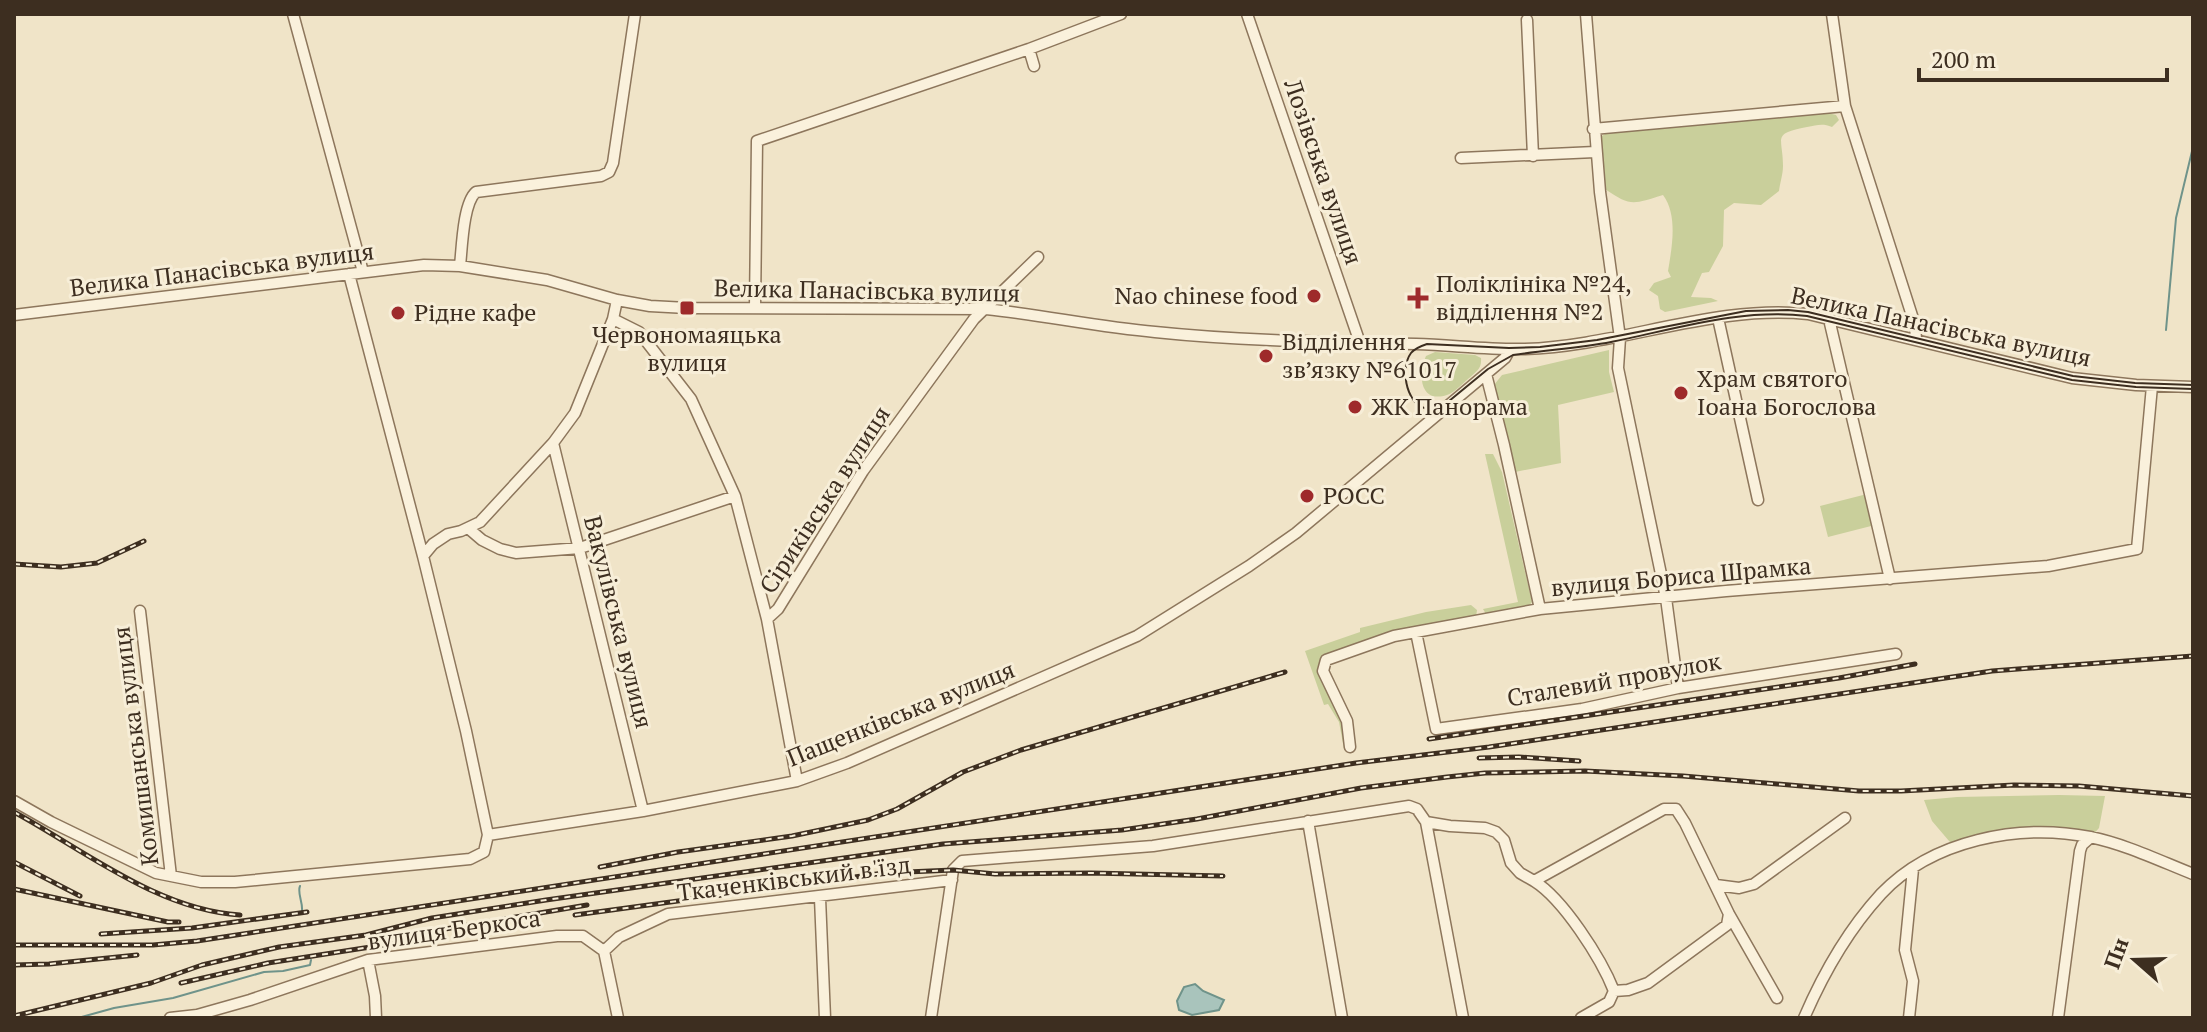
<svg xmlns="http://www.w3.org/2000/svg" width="2207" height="1032" font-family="'PT Serif',serif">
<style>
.green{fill:#c9cf9b}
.water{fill:#a9c4bc;stroke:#6f938a;stroke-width:2}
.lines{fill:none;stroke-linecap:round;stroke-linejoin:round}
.stream{stroke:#6f938a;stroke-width:2}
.minor-casing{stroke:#8d765c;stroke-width:13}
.minor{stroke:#faf1dc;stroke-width:10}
.tram{stroke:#3d2e20;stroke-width:2}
.rail-casing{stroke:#3d2e20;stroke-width:5}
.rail{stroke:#f7eed8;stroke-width:2;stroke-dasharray:6;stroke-linecap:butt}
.poi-dot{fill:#9e2a2b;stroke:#f7eed8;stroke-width:3}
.labels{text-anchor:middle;stroke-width:6;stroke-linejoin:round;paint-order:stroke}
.street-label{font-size:24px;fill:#3d2e20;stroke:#f7eed8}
.poi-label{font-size:24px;fill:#3d2e20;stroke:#f7eed8;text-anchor:start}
</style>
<rect width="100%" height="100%" fill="#f0e4c8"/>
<!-- green -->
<path class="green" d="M1828 113 1836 115 1839 120 1832 127C1823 123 1817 125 1807 127 1771 134 1783 137 1783 166 1783 174 1780 183 1779 191L1761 205 1734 203 1724 210 1723 246 1709 272 1702 273 1691 297 1711 298 1718 301 1665 312 1660 309 1658 296 1649 290 1654 283 1671 277 1668 271C1672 247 1678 215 1663 195 1633 204 1631 207 1605 189L1600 150 1602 136 1608 132 1637 131Z
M1609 350V372L1614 392 1558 405 1561 463 1515 472 1494 385 1502 375Z
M1435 352 1475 355 1481 358C1482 369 1476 372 1468 379 1462 384 1455 392 1447 395 1419 404 1418 373 1426 356Z
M1485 454H1493L1502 472 1532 602 1527 608 1487 616 1483 609 1518 602Z
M1867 494 1875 525 1828 537 1820 506Z
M1471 605 1477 610 1476 617 1416 626 1324 659 1345 722 1348 748 1344 749 1339 722 1328 704 1324 705 1305 651 1360 632V628L1426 612Z
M2059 795 2105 796 2099 828 2091 837 2047 831 1955 848 1932 821 1924 800 1957 797Z"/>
<!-- water -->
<path class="water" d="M1195 984 1203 991 1224 1000 1219 1010 1192 1015 1179 1010 1177 1001 1184 987Z"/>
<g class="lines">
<!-- stream -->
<path class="stream" d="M2166 330 2176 218 2193 147
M300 886C297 893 303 902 302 911
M78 1018 114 1008 173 998 264 972 283 971 310 965 311 960"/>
<!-- minor casing -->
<g class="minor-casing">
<path id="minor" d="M293 14 363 272
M1247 14 1360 343
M1586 14 1600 192 1620 338 1618 368 1666 598 1678 688
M1832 14 1845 106 1915 325 1916 339
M1527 20 1533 156
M1029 49 1034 66
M1593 129 1845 106
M1461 158 1595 152
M460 266C462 248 463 203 476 192L601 176 609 172 613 163 635 14
M349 274 423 556
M755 308 757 141 1029 49 1121 14
M14 315 424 265 460 266 547 280 617 300 650 306 687 308 986 309C1043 315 1098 327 1155 332 1241 341 1329 342 1416 344 1452 345 1489 350 1525 349 1620 346 1714 304 1808 314L2072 378 2136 385 2193 387
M1718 318 1758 500
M613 319 639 332 691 399 735 496 767 619
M1829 319 1890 579
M1486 374 1504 445 1540 609
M553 443 643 811
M468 528 482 540 500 549 516 553 580 548 735 496
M140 611 171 876
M1416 632 1436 729 1582 709 1678 688 1896 654
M1350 747 1347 721 1323 671 1326 660 1394 636 1540 609 1726 591 2048 566 2137 549 2152 386
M797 781 767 619 778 609 863 471 974 319 1038 257
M14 801 51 822 156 873 201 882H235L470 859 484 852 488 835 643 811 797 781 847 763 1137 636 1249 566 1296 533 1505 358 1510 349
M1308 821 1342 1018
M1426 822 1450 826 1485 828 1496 832 1504 840 1511 863 1520 873 1534 881 1664 809H1676L1685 823 1729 914 1777 998
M488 835 466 731 423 556 433 544 448 534 461 531 480 522 553 443 575 413 613 319 617 300
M1534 881C1563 899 1601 958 1614 991
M1716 885 1739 888 1754 884 1845 818
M820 898 825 1018
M604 951 619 937 668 914 952 880
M604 951 618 1018
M368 960 375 996 376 1018
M170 1018 197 1015 250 1000 368 960 557 936H583L604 951
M931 1018 953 870 962 861 1153 846 1409 806 1417 809 1426 822 1463 1018
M1581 1018 1609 1002 1614 991 1628 990 1648 983 1727 925 1729 914
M1804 1018C1823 974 1848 930 1881 894 1932 840 2019 823 2090 837 2125 844 2160 861 2193 874
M1909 1018 1913 981 1905 950 1913 869
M2058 1018 2080 851 2082 845 2091 837"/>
</g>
<!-- minor -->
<use href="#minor" class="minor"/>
<!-- tram -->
<path class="tram" d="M2193 385 2135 383 2073 376 1808 312 1788 310 1746 311 1597 340 1540 347 1509 348 1427 344C1421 346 1415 348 1411 353 1398 370 1408 422 1443 406L1488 369 1513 355C1546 350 1579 348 1611 342 1676 329 1741 308 1807 316L2072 380 2136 387 2193 389"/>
<!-- rail casing -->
<g class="rail-casing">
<path id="rail" d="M14 564 61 567 97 563 144 541
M1429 739 1839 678 1915 664
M1479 758 1519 757 1579 761
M14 812C84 850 158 910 240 915
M14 862 80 896
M600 867 678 852 792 836 868 820 897 809 963 772 1021 750 1285 672
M14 889 168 922H179
M575 915 884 873 953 870 995 874 1091 873 1223 876
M101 934 192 928 307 912
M398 937 587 905
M14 945H153L197 941 1356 763 1489 747 1992 671 2193 656
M14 965 49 964 137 955
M181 983 268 963 409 941
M14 1016 151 983 202 965 279 947 366 935 432 918 546 900 943 844 1122 830 1197 819 1361 788 1447 777 1485 773 1585 771 1683 776 1859 791H1901L2014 785 2079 786 2193 796"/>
</g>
<!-- rail -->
<use href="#rail" class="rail"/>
</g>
<!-- markers -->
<g class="poi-dot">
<circle cx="1314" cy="296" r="8"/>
<path d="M1414 286h8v8h8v8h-8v8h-8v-8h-8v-8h8z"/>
<rect x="679" y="300" width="16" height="16" rx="4"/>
<circle cx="398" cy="313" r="8"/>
<circle cx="1266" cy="356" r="8"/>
<circle cx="1681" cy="393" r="8"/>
<circle cx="1355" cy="407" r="8"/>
<circle cx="1307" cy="496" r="8"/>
</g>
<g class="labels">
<!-- street labels -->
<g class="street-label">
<text transform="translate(1323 172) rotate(71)" y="8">Лозівська вулиця</text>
<text transform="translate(222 270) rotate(-7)" y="8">Велика Панасівська вулиця</text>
<text transform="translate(867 291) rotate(1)" y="8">Велика Панасівська вулиця</text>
<text transform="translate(1941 327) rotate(12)" y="8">Велика Панасівська вулиця</text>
<text transform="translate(825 500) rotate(-57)" y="8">Сіриківська вулиця</text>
<text transform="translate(1681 577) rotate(-5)" y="8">вулиця Бориса Шрамка</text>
<text transform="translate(618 622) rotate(76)" y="8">Вакулівська вулиця</text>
<text transform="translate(1614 680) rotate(-10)" y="8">Сталевий провулок</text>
<text transform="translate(901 714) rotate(-22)" y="8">Пащенківська вулиця</text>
<text transform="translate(136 746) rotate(-97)" y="8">Комишанська вулиця</text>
<text transform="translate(794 879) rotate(-7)" y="8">Ткаченківський в'їзд</text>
<text transform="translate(454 930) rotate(-8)" y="8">вулиця Беркоса</text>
</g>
<!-- poi labels -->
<g class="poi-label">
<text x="1436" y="292">Поліклініка №24,<tspan x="1436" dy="28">відділення №2</tspan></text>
<text x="1298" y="304" text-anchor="end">Nao chinese food</text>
<text x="414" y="321">Рідне кафе</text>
<text x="687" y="343" text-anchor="middle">Червономаяцька<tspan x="687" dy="28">вулиця</tspan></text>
<text x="1282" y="350">Відділення<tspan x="1282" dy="28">зв’язку №61017</tspan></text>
<text x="1697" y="387">Храм святого<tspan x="1697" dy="28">Іоана Богослова</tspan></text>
<text x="1371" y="415">ЖК Панорама</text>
<text x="1323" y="504">РОСС</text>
</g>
</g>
<!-- border -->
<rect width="2207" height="1032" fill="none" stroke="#3d2e20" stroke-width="32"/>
<!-- north arrow -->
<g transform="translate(2135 960) rotate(290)" stroke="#f7eed8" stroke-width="6" paint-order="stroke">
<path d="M0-6L14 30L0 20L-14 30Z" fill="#3d2e20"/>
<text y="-12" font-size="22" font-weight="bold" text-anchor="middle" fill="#3d2e20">Пн</text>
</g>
<!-- scale -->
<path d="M1919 68v12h248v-12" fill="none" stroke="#3d2e20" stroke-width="4"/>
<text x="1931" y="68" font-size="24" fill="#3d2e20" stroke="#f7eed8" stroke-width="6" paint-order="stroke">200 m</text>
</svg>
